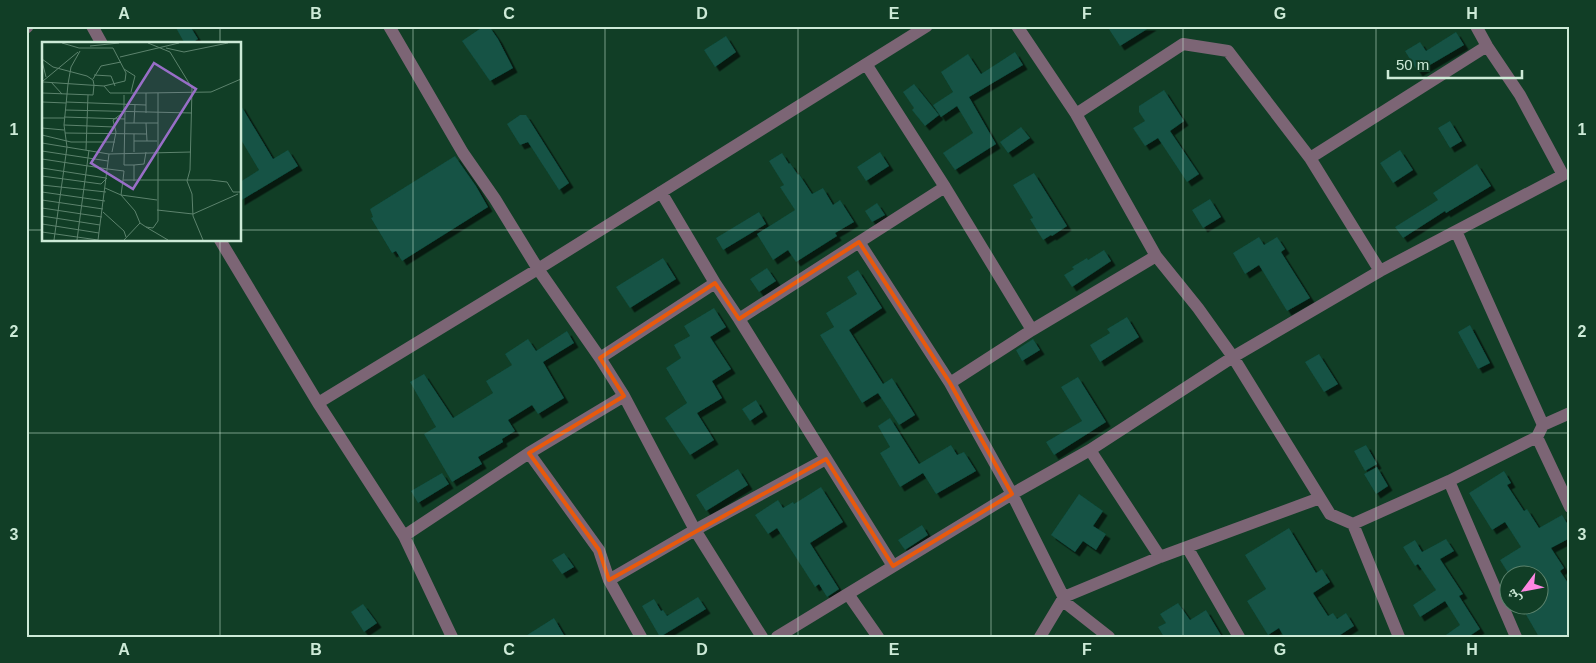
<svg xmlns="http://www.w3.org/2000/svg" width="1596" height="663" font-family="Arial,'Noto Naskh Arabic',sans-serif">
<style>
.building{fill:#135245;filter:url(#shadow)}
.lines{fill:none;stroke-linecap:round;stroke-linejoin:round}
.minor{stroke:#7c6575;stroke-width:12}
.marked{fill:none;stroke:#e8590c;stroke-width:4;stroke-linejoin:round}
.grid{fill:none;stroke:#cdead7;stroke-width:1;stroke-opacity:0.55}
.inset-road{fill:none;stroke:#5c836d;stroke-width:1}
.view{fill:#986ec7;fill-opacity:0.15;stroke:#986ec7;stroke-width:2.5}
.inset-edge{fill:none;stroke:#cdead7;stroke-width:2.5}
.neatline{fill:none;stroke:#cdead7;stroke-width:2}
.grid-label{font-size:16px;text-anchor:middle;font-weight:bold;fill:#cdead7}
</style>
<defs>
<filter id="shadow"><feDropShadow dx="4.5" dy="4.5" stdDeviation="0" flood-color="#0009"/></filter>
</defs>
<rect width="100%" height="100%" fill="#113e26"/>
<!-- building -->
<path class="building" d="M175 26H190L198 39 190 44H185Z
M484 26H489L498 39 513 68 490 81 462 41Z
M1107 26H1152L1120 46Z
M1456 32 1464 45 1418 72 1405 51 1420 42 1426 51Z
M726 36 736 52 715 67 704 50Z
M1015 52 1023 65 969 97 996 144 955 170 943 153 973 133 957 106 941 117 933 105 953 92 941 72 968 54 981 74Z
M914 84 939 115 925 126 912 110 914 108 903 92Z
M1164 90 1184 121 1170 131 1199 174 1187 182 1158 138 1145 146 1133 128 1145 121 1139 112V106Z
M240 104 273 159 288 150 298 166 240 201V182L259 170 240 138Z
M520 115H526L530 121 569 183 559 190 528 142 520 145 507 124Z
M1450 121 1462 141 1450 148 1438 128Z
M1021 127 1030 138 1008 153 1000 142Z
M1400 150 1413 170 1393 183 1380 163Z
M880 152 889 166 866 181 857 167Z
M782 153 789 164 790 163 798 175 799 174 812 194 823 188 833 205 840 200 854 222 835 233 837 236 796 262 788 250 773 260 757 234 795 210 780 187 784 185 769 161Z
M455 156 476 186 488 207 402 261 396 251 392 253 371 218 373 217 370 209Z
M1477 164 1491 186 1446 213 1445 211 1403 238 1395 227 1438 200 1433 193Z
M1034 173 1067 226 1052 236 1051 235 1043 240 1030 219 1033 218 1013 185Z
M1210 199 1221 217 1203 228 1192 210Z
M877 203 885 215 872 222 865 211Z
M759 212 766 224 723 250 716 238Z
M1259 237 1264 245 1277 237 1285 249 1281 252 1310 298 1287 311 1259 265 1245 274 1233 253Z
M1104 250 1111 261 1072 287 1064 275 1074 269 1072 267 1087 258 1088 260Z
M663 258 676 279 630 308 616 287Z
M767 268 776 281 759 292 750 279Z
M858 270 882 308 849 330 883 384 892 378 915 415 899 425 878 393 862 403 820 335 834 327 826 313 857 294 847 277Z
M714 308 726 327 710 337 731 369 712 381 722 398 697 413 714 440 690 455 665 418 687 403 666 368 681 358 674 345 690 336 684 326Z
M1127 317 1139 337 1100 362 1090 345 1110 333 1107 329Z
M1470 325 1490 363 1478 369 1458 332Z
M567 331 574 343 543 362 564 398 538 414 532 405 508 420 515 431 502 439 503 442 478 457 482 464 452 482 424 434 436 427 410 382 424 374 453 418 493 393 486 381 512 365 505 354 528 339 536 351Z
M1033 339 1040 350 1022 361 1016 350Z
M1319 354 1338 384 1324 392 1305 362Z
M1078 377 1106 422 1054 455 1046 442 1082 421 1061 387Z
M756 400 763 412 750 421 742 409Z
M890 418 919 464 951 445 957 455 964 452 976 471 936 494 923 473 900 487 880 453 890 447 878 426Z
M1366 445 1377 464 1365 471 1354 451Z
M1377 467 1388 486 1376 494 1364 474Z
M738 469 748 485 706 511 696 495Z
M1504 471 1511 483 1507 485 1524 511 1527 509 1539 528 1562 515 1570 528V538L1551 548 1564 568 1560 571 1570 586V637H1539L1521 606H1538V576H1533L1527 567 1513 576H1510L1500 560 1521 547 1505 522 1492 530 1469 493Z
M442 473 449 484 418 503 411 491Z
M821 487 843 522 810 543 839 589 827 597 819 584 815 587 777 528 768 534 755 515 778 500 783 508 793 502 794 504Z
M1079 494 1103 511 1093 526 1106 534 1096 550 1083 541 1075 552 1051 535Z
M922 525 928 535 905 550 898 540Z
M1289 528 1316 573 1322 569 1330 582 1313 593 1328 616 1333 613 1337 619 1346 613 1354 626 1337 637H1284L1279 628 1268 635 1247 601 1266 589 1245 555Z
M1446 539 1454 551 1440 559 1463 594 1459 596 1480 629 1468 637H1443L1460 625 1445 601 1420 617 1413 605 1436 590 1418 564 1415 566 1403 547 1415 540 1422 552Z
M564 553 574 567 562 574 552 560Z
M698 597 706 609 660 637 642 606 654 599 661 611 663 610 667 616Z
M1178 603 1190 620 1206 610 1222 637H1164L1158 627 1166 623 1160 614Z
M363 604 377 623 364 632 351 612Z
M554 618 565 637H524Z"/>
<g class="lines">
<!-- minor -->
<path class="minor" d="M92 26 102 44
M389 26 463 153 495 199 538 269 600 358 624 396 695 530 762 637
M1017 26 1076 114 1156 256 1198 308 1233 357 1330 514 1353 524 1399 637
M1476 26 1487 46 1520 95 1563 175 1456 231 1543 425
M26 28 28 26
M866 64 945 187 1032 330
M1076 114 1183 44 1228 51 1310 158
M661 192 715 283 739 319 893 566
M220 240 318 403 404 536
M859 242 950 383 1012 494 1067 604 1109 637
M1380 271 1456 231
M739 319 945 187
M600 358 715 283
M950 383 1032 330 1156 256
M318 403 538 269 927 26
M1537 437 1570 507
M1090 450 1160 557
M529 453 599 550 609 580 641 637
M1449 481 1516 637
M1353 524 1449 481 1537 437 1543 425 1570 413
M1187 547 1239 637
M609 580 695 530 826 459
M848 594 878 637
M452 637 404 536 529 453 624 396
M777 637 1012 494 1090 450 1233 357 1380 271 1310 158 1487 46
M1040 637 1064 597 1160 557 1320 498"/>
</g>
<!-- marked area -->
<path class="marked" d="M859 242 950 383 1012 494 893 566 826 459 609 580 599 550 529 453 624 396 600 358 715 283 739 319Z"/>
<!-- grid -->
<path class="grid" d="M220 26V44M413 26V637M605 26V637M798 26V637M991 26V637M1183 26V637M1376 26V637M26 230H44M240 230H1570M220 240V637M26 433H1570"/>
<!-- overview -->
<g transform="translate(42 42)">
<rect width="199" height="199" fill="#113e26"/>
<path class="inset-road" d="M106 1 128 10 150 46 148 128 145 139 150 152 151 174 161 198M48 4 77 1M124 6 142 10 186 1M78 15 137 1M0 17 11 25 45 34 51 38 52 43 51 53 0 51M0 19 4 35M82 27 93 34 89 50M52 33 69 34 73 44M51 37 59 24 79 20M1 39 36 10M1 40 62 44 83 39 84 31 71 6H37L20 1M9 40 20 52M62 44 68 51H104V71M104 51 169 50 199 37M116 51V179L111 186 104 185 126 198M0 60 24 61M24 60 104 63M23 68 150 71M83 70 82 123H92V139M22 75 83 77M0 76H22M83 81H116M92 81 93 63M104 81 105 99M22 83 72 85M0 86 22 88M23 91 105 92M0 93 29 100H73M92 99H115M0 101 67 112 149 110M44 108 46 53M0 109 66 119M70 110 74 90 71 78 82 70V53M92 110V92M0 117 66 127M92 123 102 122 104 110M0 126 64 136M66 127 82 129 81 138H168L185 140 191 150H199M0 134 59 142 65 136M81 138 79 153 93 169 98 181M0 143 64 150M63 146 79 153 115 158M0 150 63 159M0 158 61 167M0 166 60 175M115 168 151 172 196 152M61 170 82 189 84 195M0 174 58 183M0 182 57 191M0 190 56 198M12 198 25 105 22 83 26 42 29 25 38 9M35 198 47 108M56 198 67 112M82 198 98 181 104 185"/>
<path class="view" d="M112 21 154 47 91 147 49 121Z"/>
<rect width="199" height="199" class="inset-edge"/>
</g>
<!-- border -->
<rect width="1596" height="663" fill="none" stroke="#113e26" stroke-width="55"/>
<!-- north arrow -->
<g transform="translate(1524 590) rotate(238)"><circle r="24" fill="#113e26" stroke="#5c836d"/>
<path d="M0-4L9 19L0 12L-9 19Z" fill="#fd86e1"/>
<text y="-8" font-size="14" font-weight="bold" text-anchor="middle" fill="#cdead7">ش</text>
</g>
<!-- scale -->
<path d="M1388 70v8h134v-8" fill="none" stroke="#cdead7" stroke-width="2.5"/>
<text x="1396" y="70" font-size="15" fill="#cdead7" stroke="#113e26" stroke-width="4" paint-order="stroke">50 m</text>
<rect x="28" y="28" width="1540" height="608" class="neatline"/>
<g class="grid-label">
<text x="124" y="19">A</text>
<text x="316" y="19">B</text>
<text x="509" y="19">C</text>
<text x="702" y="19">D</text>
<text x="894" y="19">E</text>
<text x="1087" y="19">F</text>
<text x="1280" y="19">G</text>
<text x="1472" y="19">H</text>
<text x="14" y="135">1</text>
<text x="1582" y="135">1</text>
<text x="14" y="337">2</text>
<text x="1582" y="337">2</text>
<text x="14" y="540">3</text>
<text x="1582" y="540">3</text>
<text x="124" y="655">A</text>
<text x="316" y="655">B</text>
<text x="509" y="655">C</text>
<text x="702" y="655">D</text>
<text x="894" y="655">E</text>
<text x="1087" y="655">F</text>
<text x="1280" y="655">G</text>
<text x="1472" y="655">H</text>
</g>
</svg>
